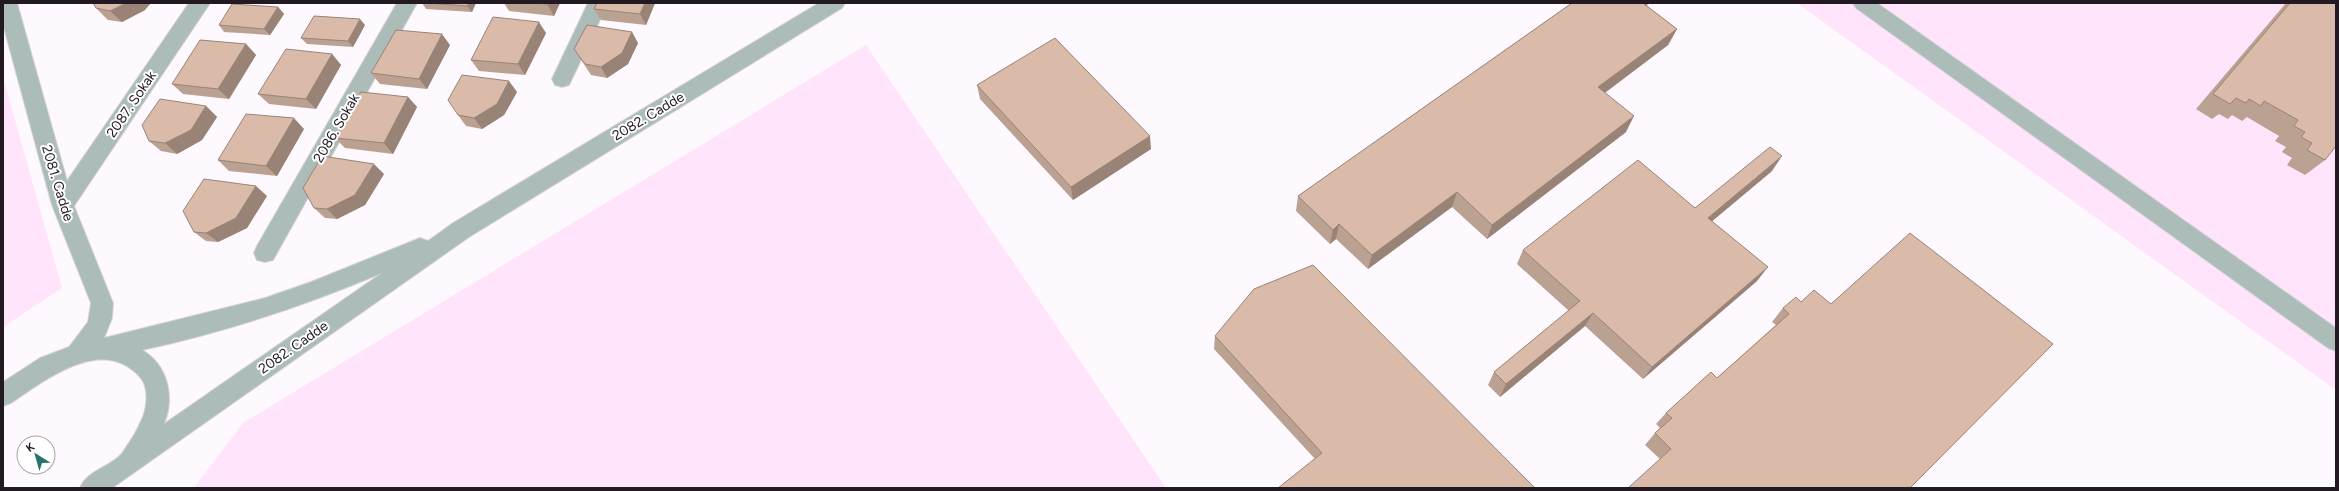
<svg xmlns="http://www.w3.org/2000/svg" width="2339" height="491" font-family="Figtree,sans-serif">
<style>
.built{fill:#ffe4fc}
.lines{fill:none;stroke-linecap:round;stroke-linejoin:round}
.minor-casing{stroke:#dbd5db;stroke-width:2}
.minor{fill:#acbdb9;fill-rule:evenodd}
.wall{fill:#bba191}
.shaded-wall{fill:#998376}
.building{fill:#dabba9;stroke:#998376}
.labels{text-anchor:middle;stroke-width:4;stroke-linejoin:round;paint-order:stroke}
.street-label{font-size:14px;fill:#221922;stroke:#fff}
</style>
<rect width="100%" height="100%" fill="#fef9fe"/>
<!-- built -->
<path class="built" d="M1797 3H2336V390Z
M866 45 1166 488H194L243 423Z
M3 77 62 288 3 327Z"/>
<g class="lines">
<!-- minor casing -->
<g class="minor-casing">
<path id="minor" d="M3 3H17L67 181 189 3H210L74 206 113 303 112 318 104 338 265 298 311 282 420 238 428 241 453 223 819 3H845L842 8 469 237 112 488H80C88 469 112 467 123 452 129 443 136 433 140 423 147 411 150 388 140 377 102 335 47 379 11 403L3 406V382L40 358 69 347 88 322 91 303 52 205 3 24ZM382 273 164 424C175 397 168 365 142 350 225 332 304 306 382 273Z
M397 3H417L273 260 265 262 257 260 254 253 257 246Z
M588 3H608L569 85 562 87 555 85 552 79Z
M1853 3H1877L2336 328V351L2328 348 1856 8Z"/>
</g>
<!-- minor -->
<use href="#minor" class="minor"/>
</g>
<!-- wall -->
<path class="wall" d="M422 3H476L472 12 426 9Z
M504 3H560L554 16 509 11Z
M655 3 646 25 601 20 594 9Z
M1572 3H1648L1647 6 1677 29 1668 45 1605 93 1626 132 1487 239 1452 207 1368 269 1336 239 1330 244 1296 211 1298 196Z
M2286 3H2336L2325 160 2305 175 2287 165 2292 158 2282 152 2286 147 2275 141 2279 136 2247 117 2242 121 2232 115 2228 119 2219 114 2212 119 2196 109Z
M278 7 284 14 270 35 224 32 219 25Z
M96 8 145 10 122 22 108 20Z
M365 25 353 47 307 44 301 38Z
M546 33 525 75 479 71 471 60Z
M638 43 628 64 607 78 591 75 574 49Z
M246 44 256 55 229 99 183 94 172 84Z
M450 45 427 89 380 84 371 73Z
M332 54 341 65 316 109 269 104 258 94Z
M977 85 1151 149 1073 200 980 99Z
M517 92 504 115 482 129 466 126 458 115Z
M408 97 417 107 393 154 345 148 335 138Z
M206 106 217 117 202 140 177 154 161 151 149 141Z
M304 129 277 176 229 171 218 160Z
M1772 171 1712 221 1757 281 1643 379 1585 326 1500 397 1488 385 1494 372 1569 311 1517 264 1523 250 1695 208Z
M384 174 365 205 337 219 325 218 314 208Z
M267 196 247 228 218 242 206 241 194 232Z
M1801 302 1831 304 1660 459 1645 445 1655 433 1660 428 1656 424 1666 413 1717 378 1776 325 1772 322 1783 308Z
M1215 336 1535 488 1315 459 1214 349Z"/>
<!-- shaded-wall -->
<path class="shaded-wall" d="M126 3H151L145 10 122 22 110 11Z
M469 3H476L472 12 467 6Z
M548 3H560L554 16 547 4Z
M645 3H655L646 25 640 14Z
M1645 3H1648L1642 16 1644 4Z
M278 7 284 14 270 35 264 29Z
M360 19 365 25 353 47 348 41Z
M539 22 546 33 525 75 518 64Z
M1677 29 1668 45 1591 103 1598 87Z
M632 32 638 43 628 64 607 78 601 67Z
M442 34 450 45 427 89 419 79Z
M246 44 256 55 229 99 218 89Z
M332 54 341 65 316 109 306 99Z
M509 81 517 92 504 115 482 129 474 118Z
M408 97 417 107 393 154 384 143Z
M206 106 217 117 202 140 177 154 165 143Z
M1634 116 1626 132 1487 239 1492 225Z
M294 118 304 129 277 176 266 166Z
M1150 136 1151 149 1073 200 1071 187Z
M1782 156 1772 171 1698 233 1708 218Z
M374 164 384 174 365 205 337 219 327 209Z
M256 186 267 196 247 228 218 242 206 233Z
M1457 192 1452 207 1368 269 1372 255Z
M1339 224 1336 239 1330 244 1333 230Z
M1768 267 1757 281 1643 379 1652 367Z
M1593 313 1585 326 1500 397 1506 384Z"/>
<!-- building -->
<path class="building" d="M93 3H126L110 11 96 8Z
M427 3H469L467 6Z
M533 3H548L547 4Z
M597 3H645L640 14 594 9Z
M1572 3H1645L1644 4 1677 29 1598 87 1634 116 1492 225 1457 192 1372 255 1339 224 1333 230 1298 196Z
M2290 3H2336V146L2325 160 2307 150 2312 143 2301 137 2305 132 2294 126 2298 120 2264 101 2261 106 2249 99 2246 103 2236 98 2230 104 2213 94Z
M232 4 278 7 264 29 219 25Z
M314 16 360 19 348 41 301 38Z
M493 17 539 22 518 64 471 60Z
M587 25 632 32 622 53 601 67 585 64 574 49Z
M396 30 442 34 419 79 371 73Z
M1055 38 1150 136 1071 187 977 85Z
M200 40 246 44 218 89 172 84Z
M286 49 332 54 306 99 258 94Z
M462 75 509 81 497 104 474 118 458 115 448 100Z
M361 92 408 97 384 143 335 138Z
M160 99 206 106 191 130 165 143 149 141 142 125Z
M246 114 294 118 266 166 218 160Z
M1770 147 1782 156 1708 218 1768 267 1652 367 1593 313 1506 384 1494 372 1580 301 1523 250 1638 160 1695 208Z
M322 156 374 164 355 195 327 209 314 208 303 188Z
M204 179 256 186 236 218 206 233 194 232 183 211Z
M1910 233 2053 344 1910 488H1628L1671 449 1655 433 1672 418 1666 413 1711 372 1717 378 1789 314 1783 308 1796 297 1801 302 1814 290 1831 304Z
M1313 265 1535 488H1278L1322 453 1215 336 1254 289Z"/>
<g class="labels">
<!-- street labels -->
<g class="street-label">
<text transform="translate(131 104) rotate(-56)" y="5">2087. Sokak</text>
<text transform="translate(648 116) rotate(-31)" y="5">2082. Cadde</text>
<text transform="translate(336 128) rotate(-60)" y="5">2086. Sokak</text>
<text transform="translate(58 183) rotate(73)" y="5">2081. Cadde</text>
<text transform="translate(293 347) rotate(-35)" y="5">2082. Cadde</text>
</g>
</g>
<!-- border -->
<rect width="2339" height="491" fill="none" stroke="#221922" stroke-width="8"/>
<!-- north arrow -->
<g transform="translate(36 455) rotate(323)"><circle r="19" fill="#ffffff" stroke="#a7a3a7"/>
<path d="M0-3L7 15L0 10L-7 15Z" fill="#2a736c"/>
<text y="-6" font-size="11" font-weight="bold" text-anchor="middle" fill="#221922">K</text>
</g>
</svg>
